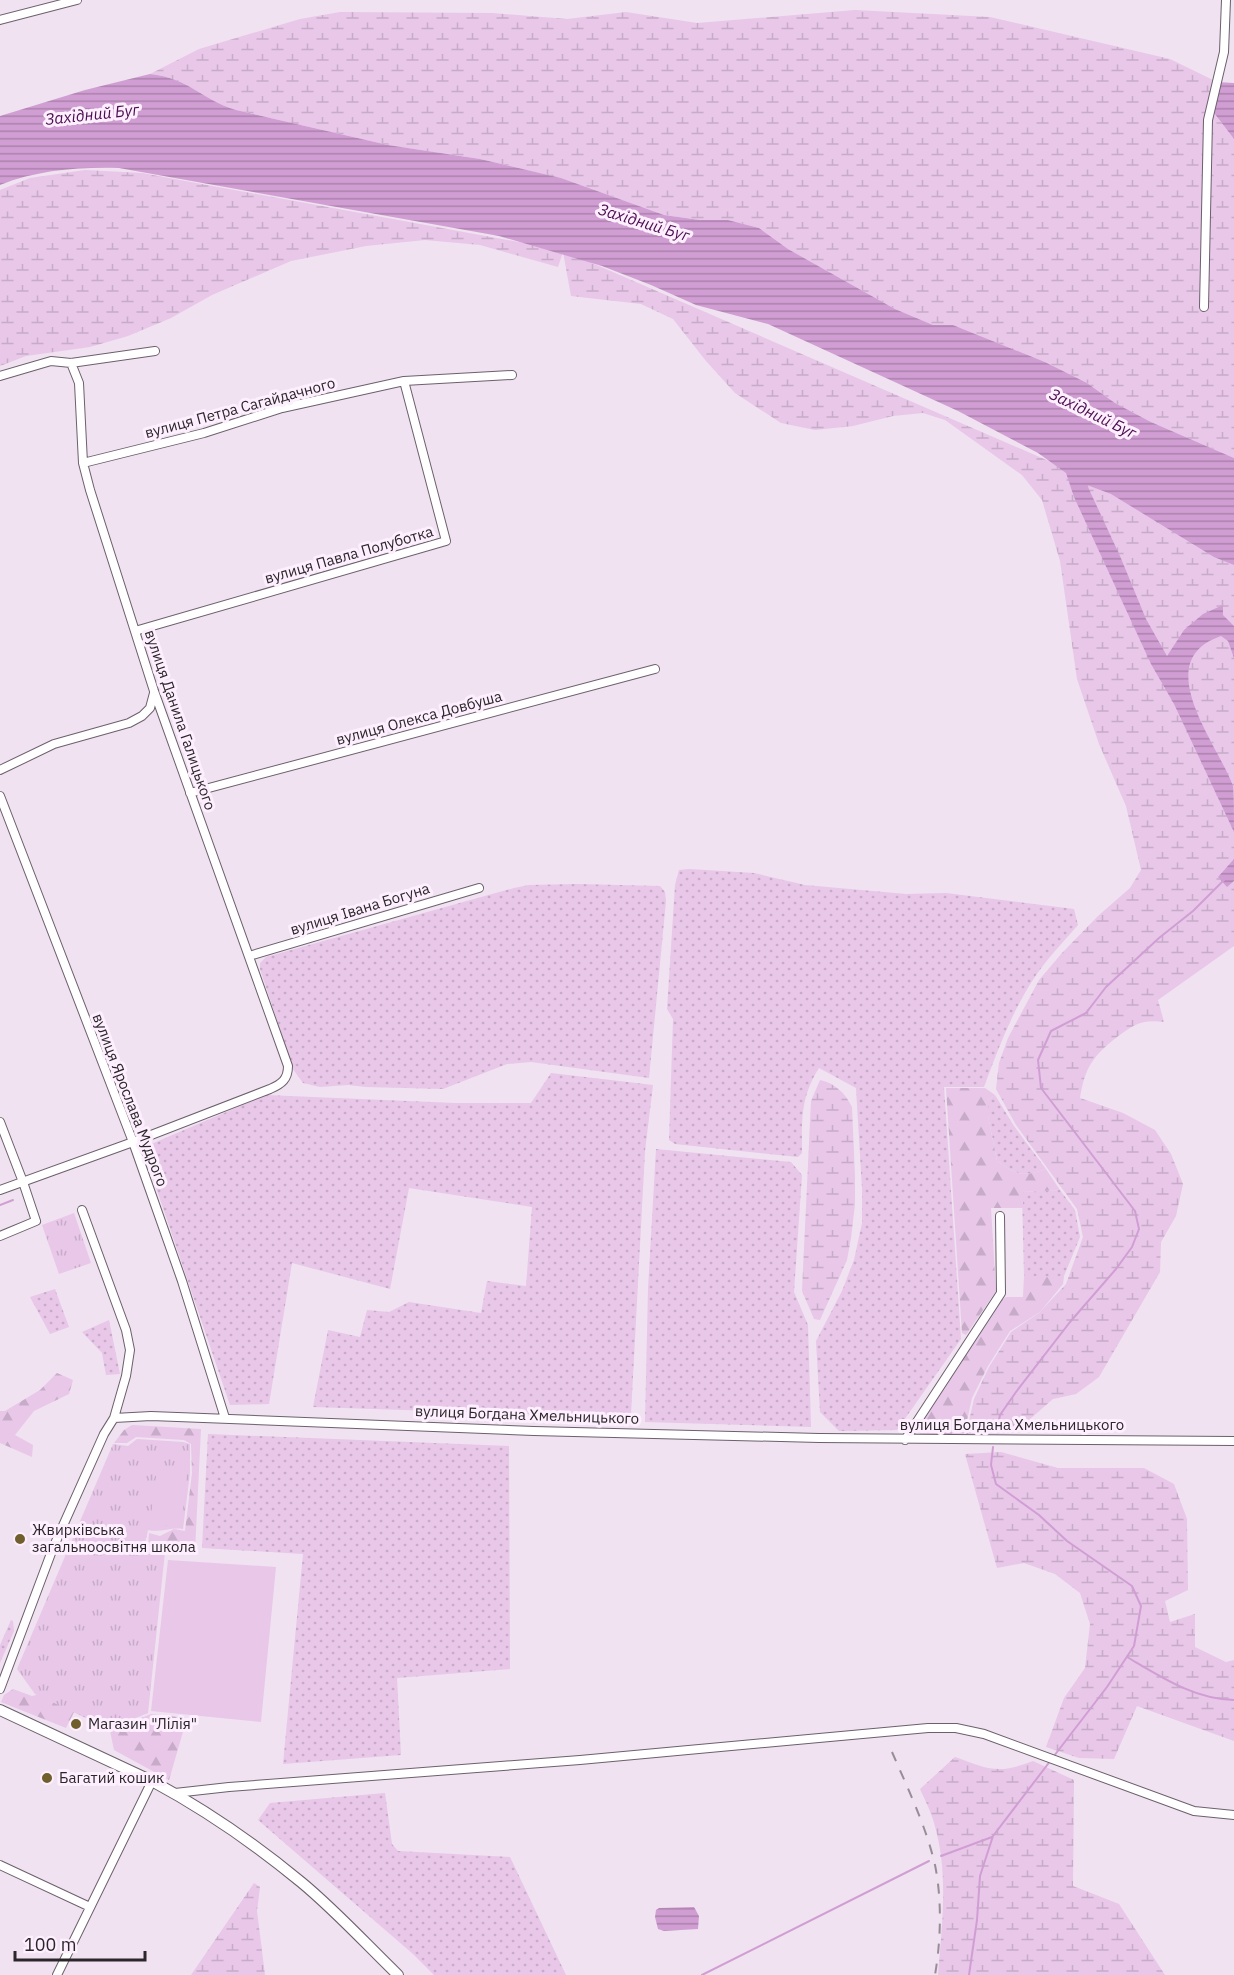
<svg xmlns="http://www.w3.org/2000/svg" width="1234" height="1975" font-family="'IBM Plex Sans',sans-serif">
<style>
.grass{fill:url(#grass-dots)}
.forest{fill:url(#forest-firs)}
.wetland{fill:url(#wetland-marsh)}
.park{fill:url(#park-tufts)}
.pitch{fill:#e8c7e9}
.water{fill:url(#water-rules)}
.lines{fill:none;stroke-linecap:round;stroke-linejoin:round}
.stream{stroke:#d19ed4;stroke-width:2}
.minor-casing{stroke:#6b606c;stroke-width:10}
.tertiary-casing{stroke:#6b606c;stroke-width:12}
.minor{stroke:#fff;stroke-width:8}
.tertiary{stroke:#fff;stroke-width:10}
.rail{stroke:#978d97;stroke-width:2;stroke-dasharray:10 10;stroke-linecap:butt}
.poi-dot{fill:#705e2c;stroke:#fdeffd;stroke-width:2}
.labels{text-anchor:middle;stroke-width:6;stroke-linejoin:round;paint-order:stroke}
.street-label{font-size:15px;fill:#2b262b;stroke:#fdeffd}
.poi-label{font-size:15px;fill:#2b262b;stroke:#fdeffd;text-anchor:start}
.water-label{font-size:16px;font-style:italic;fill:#4a0d50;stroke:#fdeffd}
</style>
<defs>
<pattern id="grass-dots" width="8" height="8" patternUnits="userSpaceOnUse" patternTransform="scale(1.5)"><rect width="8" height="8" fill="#e8c7e9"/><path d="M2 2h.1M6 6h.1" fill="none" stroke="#c7abc8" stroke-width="1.8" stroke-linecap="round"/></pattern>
<pattern id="forest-firs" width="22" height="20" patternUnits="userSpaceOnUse" patternTransform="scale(1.5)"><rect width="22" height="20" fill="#e8c7e9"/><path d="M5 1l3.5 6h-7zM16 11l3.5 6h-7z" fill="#c7abc8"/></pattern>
<pattern id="wetland-marsh" width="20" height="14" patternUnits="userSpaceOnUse" patternTransform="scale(1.5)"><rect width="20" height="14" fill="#e8c7e9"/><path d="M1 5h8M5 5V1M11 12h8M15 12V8" fill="none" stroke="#c7abc8"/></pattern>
<pattern id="park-tufts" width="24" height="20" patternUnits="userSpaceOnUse" patternTransform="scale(1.5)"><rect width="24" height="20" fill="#e8c7e9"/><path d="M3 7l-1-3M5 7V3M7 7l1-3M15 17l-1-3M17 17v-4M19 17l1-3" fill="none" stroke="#c7abc8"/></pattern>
<pattern id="water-rules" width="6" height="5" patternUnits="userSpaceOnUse" patternTransform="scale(1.5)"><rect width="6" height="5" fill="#d19ed4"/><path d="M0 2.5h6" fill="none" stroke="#aa81ac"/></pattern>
</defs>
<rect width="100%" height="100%" fill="#f0e2f0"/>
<!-- grass -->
<path class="grass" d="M689 869 754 873 805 885 906 894 946 893 1074 909 1078 925C1067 938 1055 950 1045 963 1016 1000 1000 1044 984 1087H944L961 1339 897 1430 839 1431 820 1412 816 1341 842 1291 854 1260 862 1223V1189L856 1088 819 1068C800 1098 802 1120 802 1153L798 1157 675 1144 669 1140 673 1019 667 1009 675 885 679 870Z
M578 884 660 886 665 892 666 901 649 1078 531 1062 507 1064 443 1089 366 1087 348 1085 320 1087 303 1083 293 1069 260 969V963L266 957 514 888 529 885Z
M551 1073 653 1085 645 1151 631 1414 615 1417 313 1407 328 1330 360 1337 367 1310 389 1312 409 1302 481 1313 487 1281 526 1286 532 1207 409 1188 390 1289 292 1263 269 1404 230 1405 146 1158 149 1145 266 1095 455 1103H531Z
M995 1095 1014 1126 1046 1169C1024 1177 1016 1175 997 1161L988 1116V1100Z
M656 1149 791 1162 802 1175 794 1292 808 1325 811 1427 645 1422 648 1289Z
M1060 1190 1075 1210 1080 1237 1064 1276H1024L1022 1192Z
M55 1289 69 1327 50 1334 30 1297Z
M109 1320 120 1374 106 1375 102 1353 82 1332Z
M208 1434 509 1446 510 1669 397 1678 401 1755 283 1764 303 1554 202 1548Z
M11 1620 13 1621 14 1631 0 1663V1645Z
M385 1793 392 1844 398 1851 510 1857 566 1975H434L413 1954 258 1820 270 1803Z"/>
<!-- forest -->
<path class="forest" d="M946 1088H985L995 1095 988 1100V1116L997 1161C1016 1175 1024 1177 1046 1169L1060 1190 1023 1192V1208H991L996 1291 966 1335 962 1333Z
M1024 1276H1064L1063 1284 1040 1312 1010 1331 988 1366 972 1398 964 1434H920L918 1424 1001 1300 1006 1297H1023Z
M57 1373 73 1380 69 1394 34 1411 15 1435 33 1445 32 1457 0 1443V1411H5L40 1390Z
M132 1425 201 1429 195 1551 148 1547 149 1533 160 1536 174 1529 185 1531 192 1473 191 1444 184 1440 136 1437 127 1443H114L124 1430Z
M13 1689 32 1696 40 1694 75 1710 66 1728 1 1702 4 1695Z
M151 1714 187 1718 169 1780 114 1750 110 1731Z"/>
<!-- wetland -->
<path class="wetland" d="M855 10 990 17 1170 59 1217 82 1211 109 1234 139V458L1151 422 1115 403 1087 383 1045 362 953 325H933L895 309 788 249 759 228 728 220H700L664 215 561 178 480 159 388 145 236 110C202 100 189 78 150 74L199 49 300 19 340 12 492 13 567 19 626 12 697 23Z
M85 170 142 173 562 250 1088 478 1234 538V946L1158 1000 1164 1022C1142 1019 1134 1024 1117 1037 1093 1056 1085 1067 1080 1098L1123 1113 1155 1130 1171 1154 1183 1184 1176 1216 1161 1242 1160 1272 1099 1377 1076 1394 1053 1399 1014 1433 966 1434 974 1399 989 1367 1011 1332 1039 1313 1066 1284 1083 1237 1077 1209 1016 1125 996 1089 999 1063 1008 1038 1039 980 1062 953 1098 916 1130 888 1141 870 1126 806 1099 744 1077 679 1060 561 1042 500 1022 475 945 420 923 413 893 416 853 426 815 430 781 423 735 393 706 361 673 319 641 304 571 296 563 252 558 267 480 245 425 240 366 246 291 261 212 295 171 318 128 336 90 347 26 356 0 366V190L30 178Z
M820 1080C835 1083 845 1093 852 1107L855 1177V1204L851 1238 847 1260 820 1320 814 1319 802 1291 811 1101Z
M1001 1452 1058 1468H1144L1174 1484 1187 1519 1188 1590 1165 1601 1170 1622 1195 1614V1647L1226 1662 1234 1660V1741L1137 1706 1114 1759 1079 1758 1046 1747 1064 1698 1085 1668 1090 1624 1080 1593 1055 1574 1024 1563 997 1568 965 1454Z
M955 1757C989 1769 997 1775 1033 1761L1074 1780 1073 1886 1119 1904 1165 1975H938C942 1925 949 1872 934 1823 931 1812 925 1800 920 1789Z
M254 1883 260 1887 257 1911 265 1975H191Z"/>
<!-- park -->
<path class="park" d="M74 1213 91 1263 59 1274 42 1225Z
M137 1439 183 1442 190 1444V1473L183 1529C170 1527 161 1533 148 1530L144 1548 165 1552 148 1713 109 1729 35 1694 17 1669 113 1444 128 1446Z"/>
<!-- pitch -->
<path class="pitch" d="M157 1469 187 1472 181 1528 150 1523Z
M168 1560 276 1567 261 1722 151 1711Z"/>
<!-- water -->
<path class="water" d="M150 74C189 78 202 100 236 110L388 145 480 159 561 178 664 215 700 220H728L759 228 788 249 895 309 933 325H953L1045 362 1087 383 1115 403 1151 422 1234 458V565L1214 557 1111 494 1087 485 1120 556 1146 619 1167 656 1184 630 1203 614 1223 605V615L1234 626V658L1228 641 1221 636C1148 661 1218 744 1233 786 1234 799 1234 818 1234 832L1174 704 1151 664 1074 497 1066 473 1038 453 958 411 768 324 696 305 651 285 602 266 499 236 119 168C78 167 38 170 0 185V116L85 90Z
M1217 82 1234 83V139L1211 109Z
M1234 859V881L1227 887 1218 877Z
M694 1907 699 1916 698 1929 664 1931 658 1929 655 1917 656 1910 659 1908Z"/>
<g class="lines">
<!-- stream -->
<path class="stream" d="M0 1205 13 1200
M997 1430 1000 1415 1016 1392 1070 1322 1116 1269 1132 1247 1139 1229 1135 1211 1041 1088 1038 1060 1051 1031 1086 1013 1106 987 1159 938 1193 911 1224 880
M993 1447 991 1465 996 1484 1039 1515 1067 1541 1132 1586 1141 1606 1134 1646 1107 1687 1054 1756
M1127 1657C1161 1677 1194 1699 1234 1700
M941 1856 992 1837
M702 1975 929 1861
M969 1975 977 1920 980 1876 993 1836 1051 1760"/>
<!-- minor casing -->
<g class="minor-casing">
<path id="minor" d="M0 20 77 0
M1204 307 1208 120 1224 52 1226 0
M0 376 51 361 71 363 155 351
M83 463 204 433 282 408 404 381 512 375
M135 631 446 541 404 381
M0 770 54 744 129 723 142 716 150 708 154 693
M190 793 655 669
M0 796 133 1142 182 1281 225 1418
M249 956 479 888
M0 1122 23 1182 36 1221 0 1236
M0 1190 133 1142 270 1089C282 1084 288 1079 288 1066L154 691 90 490 83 463 79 383 71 363
M82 1210 126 1330 130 1350 126 1376 114 1418
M905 1440 1001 1293 1000 1216
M0 1689 53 1548 104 1434 114 1418 151 1416 534 1431 819 1438 1234 1441
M175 1793 229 1787 580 1760 928 1728H956L984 1734 1194 1811 1234 1815
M0 1865 90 1907
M57 1975 152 1781"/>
</g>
<!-- tertiary casing -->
<g class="tertiary-casing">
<path id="tertiary" d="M0 1710 152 1781C204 1809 255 1844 301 1882 335 1910 366 1944 398 1975"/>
</g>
<!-- minor -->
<use href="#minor" class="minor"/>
<!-- tertiary -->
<use href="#tertiary" class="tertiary"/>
<!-- rail -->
<path class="rail" d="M892 1752C908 1789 926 1826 935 1865 942 1899 941 1940 935 1975"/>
</g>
<!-- markers -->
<g class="poi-dot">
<circle cx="20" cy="1539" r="6"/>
<circle cx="76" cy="1724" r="6"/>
<circle cx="47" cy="1778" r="6"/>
</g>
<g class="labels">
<!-- street labels -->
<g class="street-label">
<text transform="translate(240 408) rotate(-15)" y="5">вулиця Петра Сагайдачного</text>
<text transform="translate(349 555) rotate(-16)" y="5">вулиця Павла Полуботка</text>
<text transform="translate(419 718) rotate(-15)" y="5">вулиця Олекса Довбуша</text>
<text transform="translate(180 720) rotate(71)" y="5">вулиця Данила Галицького</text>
<text transform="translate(360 909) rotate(-17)" y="5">вулиця Івана Богуна</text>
<text transform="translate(130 1100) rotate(69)" y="5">вулиця Ярослава Мудрого</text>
<text transform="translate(527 1415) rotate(2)" y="5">вулиця Богдана Хмельницького</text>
<text x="1012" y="1430">вулиця Богдана Хмельницького</text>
</g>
<!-- poi labels -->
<g class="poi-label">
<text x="32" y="1535">Жвирківська<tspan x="32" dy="17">загальноосвітня школа</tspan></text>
<text x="88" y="1729">Магазин "Лілія"</text>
<text x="59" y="1783">Багатий кошик</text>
</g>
<!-- water labels -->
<g class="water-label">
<text transform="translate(92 114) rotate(-6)" y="6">Західний Буг</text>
<text transform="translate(644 222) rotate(17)" y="6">Західний Буг</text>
<text transform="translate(1093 413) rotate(26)" y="6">Західний Буг</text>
</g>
</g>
<!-- scale -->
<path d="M15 1951v9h130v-9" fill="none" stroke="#2b262b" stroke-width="3"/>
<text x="24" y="1951" font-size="18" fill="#2b262b" stroke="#fdeffd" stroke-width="4.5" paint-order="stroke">100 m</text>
</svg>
